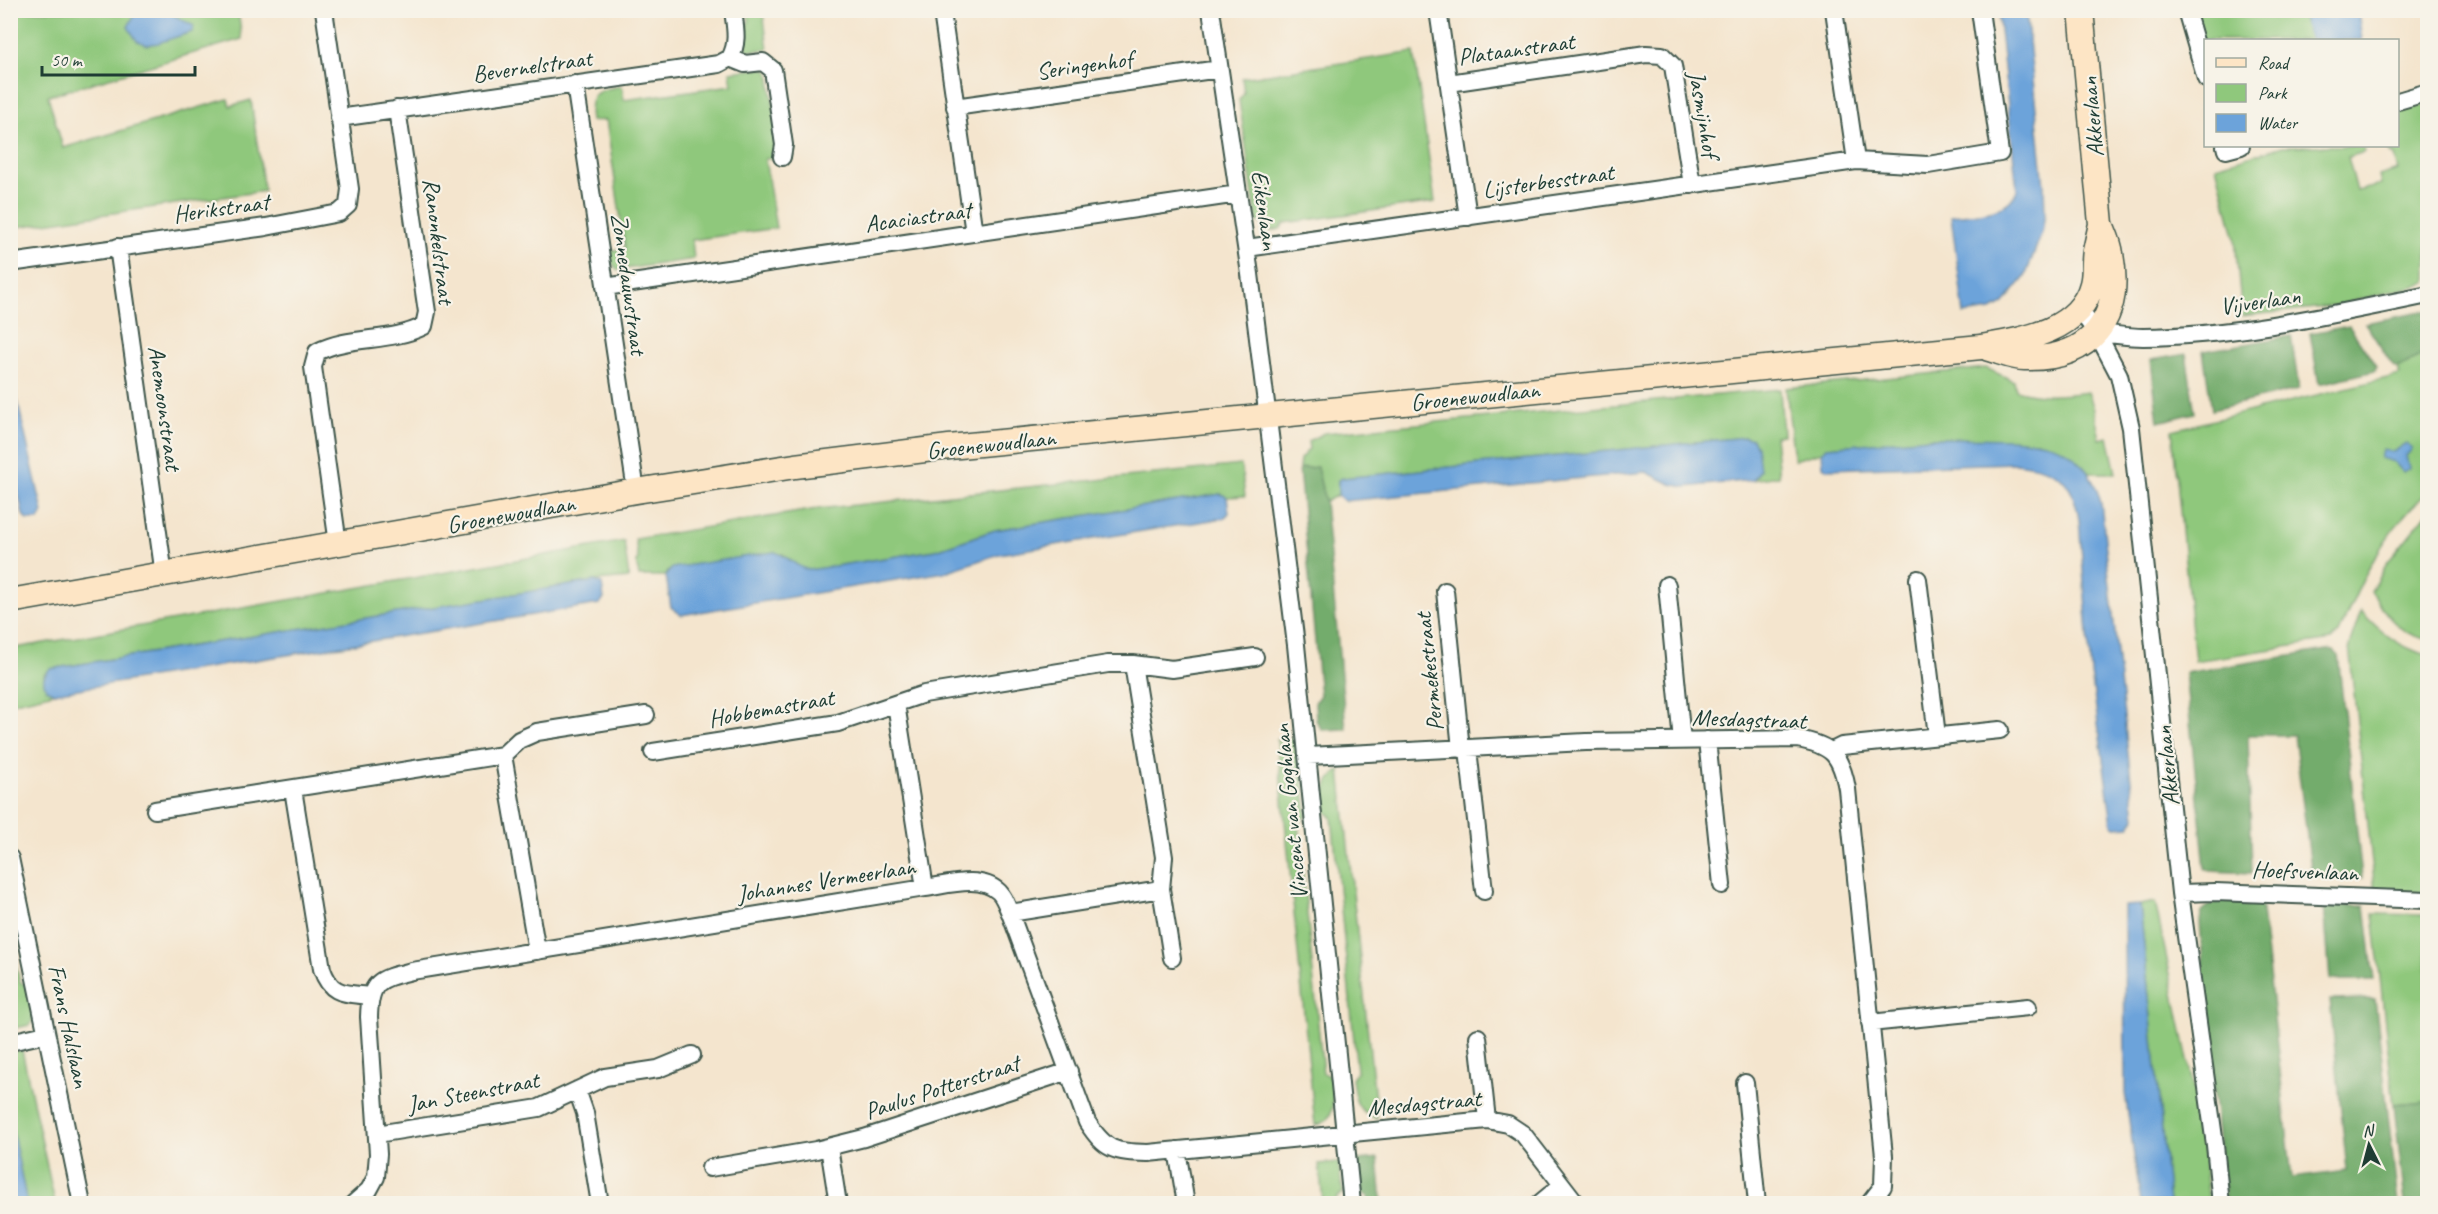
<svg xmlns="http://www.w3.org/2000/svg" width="2438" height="1214" font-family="Caveat,sans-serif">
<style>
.green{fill:#8fc87c;stroke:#578258;stroke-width:1.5}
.forest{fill:#73ac6c;stroke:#497450;stroke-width:1.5}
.water{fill:#6ca3da;stroke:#467087;stroke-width:1.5}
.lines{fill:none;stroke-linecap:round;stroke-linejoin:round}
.street-casing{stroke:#3f564b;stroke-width:20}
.secondary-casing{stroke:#3f564b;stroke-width:27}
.street{stroke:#fff;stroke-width:16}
.secondary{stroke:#fde5c5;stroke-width:24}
.labels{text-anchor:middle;stroke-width:4.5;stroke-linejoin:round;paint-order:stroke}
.street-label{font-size:24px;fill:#1f3d34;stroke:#f7f3e8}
</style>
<rect width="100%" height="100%" fill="#f7f3e8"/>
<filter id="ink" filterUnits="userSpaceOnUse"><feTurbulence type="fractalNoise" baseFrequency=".0167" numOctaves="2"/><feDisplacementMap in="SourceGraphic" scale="12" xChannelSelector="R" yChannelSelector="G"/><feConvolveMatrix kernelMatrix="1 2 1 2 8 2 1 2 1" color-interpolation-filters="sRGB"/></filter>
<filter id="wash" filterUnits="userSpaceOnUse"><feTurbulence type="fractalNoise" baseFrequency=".008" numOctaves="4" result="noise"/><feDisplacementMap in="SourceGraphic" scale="24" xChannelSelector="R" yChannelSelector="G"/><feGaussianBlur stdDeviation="1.35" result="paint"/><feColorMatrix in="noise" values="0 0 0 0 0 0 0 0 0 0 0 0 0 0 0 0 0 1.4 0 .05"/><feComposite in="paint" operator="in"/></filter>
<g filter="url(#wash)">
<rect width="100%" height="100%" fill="#f4e5ce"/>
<!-- green -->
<path class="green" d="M10 11H137L128 27 147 45 192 32 166 11H238L242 39 48 96 63 148 228 99 230 106 251 100 264 191 11 228Z
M748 11H763L768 49 747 51 744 31 749 21Z
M2194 11H2301L2310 40H2206L2205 49Z
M1414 52 1435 202 1285 223 1280 229 1269 231 1261 222H1257L1239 100 1244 93 1242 78Z
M763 68 769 72 779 145 773 158 765 159 776 228 692 240 694 259 618 270C611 265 611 259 610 251L625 248 606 120 591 121C587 93 596 90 622 86L624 100 732 85 730 72Z
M2427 104V283L2334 306 2242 316 2235 239 2216 166 2283 146H2363L2365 152 2348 157 2357 191 2381 185 2379 176 2398 170 2393 153 2390 154 2388 146H2398V112Z
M2427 352V493C2383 531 2361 581 2339 633L2331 640 2195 661 2172 430 2400 375 2398 368Z
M1986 368 2014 381 2016 390C2040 398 2063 395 2088 392L2093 406 2100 439 2108 437 2116 473H2089L2076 459 2037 441 1930 438 1827 447 1822 452 1794 460 1786 388Z
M1780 389 1783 435 1775 436 1779 476 1753 480 1758 475 1745 437 1343 478 1338 480V495L1325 502 1317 467 1299 469 1300 459 1309 449 1308 441 1324 433Z
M1241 465 1245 496 1227 497 1221 494 995 530 936 550 809 570 799 568 783 554 668 571 666 576H639L636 561 638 559 635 539 817 509Z
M2427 513 2428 635 2425 639C2398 634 2385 613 2371 591L2387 563Z
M624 541 629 578 595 581 50 669 44 674 46 689 54 693 11 703 10 649Z
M2361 611C2380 632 2399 647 2427 655V893L2375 891 2349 646Z
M1298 738 1307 816 1298 823 1323 1073 1332 1078C1334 1094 1337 1123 1315 1125L1277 740Z
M1340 770 1377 1118C1355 1113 1354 1096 1352 1078L1357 1071 1332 817 1326 812C1324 794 1324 781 1340 770Z
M2155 902 2200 1118 2209 1203H2169L2140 905Z
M2373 914 2427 915V1102L2394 1105Z
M10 938 20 982 28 986 33 1012V1019L30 1025 11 1029Z
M22 1050 55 1203H27L11 1124V1052Z
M1338 1162 1343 1192 1336 1199V1203H1323L1319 1164Z"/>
<!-- forest -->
<path class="forest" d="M2427 311V352L2398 368 2393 366 2365 323Z
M2349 326 2376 366 2375 371 2319 384 2310 333Z
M2291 336 2299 389 2212 410 2203 351Z
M2186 354 2195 413 2158 422 2151 360Z
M1317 467 1325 502 1346 729 1322 730 1316 720 1315 702 1320 695 1299 469Z
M2327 650 2334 651 2338 655 2362 878 2312 875 2294 735H2248L2252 873 2209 871 2205 868 2185 673Z
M2222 900 2261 902 2292 1178 2347 1171 2330 1000 2375 999 2398 1203H2225L2208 1037 2200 922C2200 908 2210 904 2222 900Z
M2324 905 2365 906 2374 980H2330Z
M2427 1102V1203H2405L2394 1105Z
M1378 1158 1382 1203H1369L1368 1196 1358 1191 1357 1163 1358 1160Z"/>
<!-- water -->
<path class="water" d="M137 10 166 11 194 26 192 32 158 43 147 45 137 41 128 27Z
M1998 11H2026L2044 186 2045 213 2042 232 2025 277 2003 304 1992 310 1964 314 1951 216C1974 213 2008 215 2017 190Z
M2301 11H2358L2362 40H2310Z
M10 369 43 512 39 520H27L23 515 11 459Z
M1745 437 1752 439 1757 446 1760 470 1753 480 1685 487 1671 484 1646 472 1344 501 1338 495V480L1343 478Z
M1930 438C1962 439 2033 435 2060 448 2082 458 2095 480 2101 503L2135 818 2130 826 2115 827 2112 824 2091 673 2079 520C2073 478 2057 468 2016 463L1827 469 1823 466 1822 452 1827 447Z
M2406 444 2412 449 2406 456 2409 468 2403 472 2394 462 2380 458 2382 450 2393 452Z
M1221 494 1227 497 1229 513 1224 518 999 554 945 572 681 615 671 607 666 576 672 568 774 552C788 555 794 567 809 570L936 550 995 530Z
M595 581 602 584 604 599 599 604 54 693 46 689C42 680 43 676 50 669Z
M2140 905 2169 1203H2141L2125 1093 2124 906Z
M10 1124H11L27 1203H11Z"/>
</g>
<g filter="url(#ink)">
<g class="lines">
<!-- street casing -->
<g class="street-casing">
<path id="street" d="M733 10C735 27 739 42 730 58L745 64 763 62 773 70 784 145 782 157
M945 10 943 19 974 233
M1211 10 1250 274 1296 645 1352 1204
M1438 10 1468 217
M1834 10 1856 161
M2186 10 2206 79
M1449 83 1646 54 1662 55 1673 66 1692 185
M575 84 636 491
M2398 101 2428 92
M955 107 1219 69
M339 118 719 64 730 58
M2225 146 2226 150 2241 146
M118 247 164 575
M1247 248 1856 161 1928 165 2000 153 1980 10
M10 263 266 227 339 213 348 205 350 189 324 10
M605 287 1238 194
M2079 309 2097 333 2119 375 2131 428 2180 893 2215 1145 2221 1204
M2097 333C2112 334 2128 337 2143 337 2238 336 2334 314 2428 295
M338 544 313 367 317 352C350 335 390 343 424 326L427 312 397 109
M1918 579 1937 736
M1667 585 1682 741
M1445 591 1461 749
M1133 664 1164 857 1161 889 1172 958
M896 704 925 888
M1707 740 1722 885
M1468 749 1484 891
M1832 751 1842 746 2000 730
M653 752 838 723 924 694 1108 664H1133L1172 669 1255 657
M503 755 537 951
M1308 756 1586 742 1797 739C1832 745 1841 755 1847 789L1884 1156 1883 1186 1869 1204
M293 789 322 969C331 996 345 993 370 996
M155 810 503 755 519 740 537 732 646 715
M10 858 82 1204
M2180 893 2215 892 2428 900
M1010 913 1161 889
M1870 1023 2028 1007
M1478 1037 1487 1120
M10 1042 46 1034
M1745 1083 1757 1204
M577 1090 585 1113 600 1204
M377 1134 539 1108 605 1077 658 1069 692 1055
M829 1147 838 1204
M1177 1150 1186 1204
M710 1168 816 1150 864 1138 1069 1071
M353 1204 369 1190 376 1177 378 1154 369 1017C370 980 379 979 412 971L925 888C947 885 981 874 999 892 1004 897 1007 906 1010 913L1087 1122C1106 1151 1114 1152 1148 1153L1487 1120 1508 1124 1523 1134 1577 1204
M1539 1204 1562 1185"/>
</g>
<!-- secondary casing -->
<g class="secondary-casing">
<path id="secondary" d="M1989 349C2000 352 2013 358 2024 358 2091 360 2123 319 2111 254 2110 244 2105 234 2101 224L2081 10
M10 601 636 491 795 466 949 447 1981 347C2021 340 2080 332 2092 284 2095 273 2093 262 2095 251 2097 242 2099 233 2101 224"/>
</g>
<!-- street -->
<use href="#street" class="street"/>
<!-- secondary -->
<use href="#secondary" class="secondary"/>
</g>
</g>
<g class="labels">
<!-- street labels -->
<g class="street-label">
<text transform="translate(1516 49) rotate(-8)" y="8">Plataanstraat</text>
<text transform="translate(1084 65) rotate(-8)" y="8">Seringenhof</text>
<text transform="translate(532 66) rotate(-8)" y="8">Bevernelstraat</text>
<text transform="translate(1704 114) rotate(80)" y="8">Jasmijnhof</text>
<text transform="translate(2092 117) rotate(-95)" y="8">Akkerlaan</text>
<text transform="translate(1548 181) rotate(-8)" y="8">Lijsterbesstraat</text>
<text transform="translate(221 208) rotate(-8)" y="8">Herikstraat</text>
<text transform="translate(1265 210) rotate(82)" y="8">Eikenlaan</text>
<text transform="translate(918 217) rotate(-8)" y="8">Acaciastraat</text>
<text transform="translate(439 241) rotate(83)" y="8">Ranonkelstraat</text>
<text transform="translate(629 284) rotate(82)" y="8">Zonnedauwstraat</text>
<text transform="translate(2260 301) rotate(-8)" y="8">Vijverlaan</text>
<text transform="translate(1475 396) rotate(-6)" y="8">Groenewoudlaan</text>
<text transform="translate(165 408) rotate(82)" y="8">Anemoonstraat</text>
<text transform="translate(991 444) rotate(-6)" y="8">Groenewoudlaan</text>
<text transform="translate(511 514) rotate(-10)" y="8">Groenewoudlaan</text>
<text transform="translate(1429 672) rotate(-96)" y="8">Permekestraat</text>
<text transform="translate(771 708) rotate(-10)" y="8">Hobbemastraat</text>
<text transform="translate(1749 719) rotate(2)" y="8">Mesdagstraat</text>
<text transform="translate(2167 766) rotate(-96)" y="8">Akkerlaan</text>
<text transform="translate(1290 812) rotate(-96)" y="8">Vincent van Goghlaan</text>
<text transform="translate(2305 871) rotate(2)" y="8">Hoefsvenlaan</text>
<text transform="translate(826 880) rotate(-9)" y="8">Johannes Vermeerlaan</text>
<text transform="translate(69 1026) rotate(78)" y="8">Frans Halslaan</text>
<text transform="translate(942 1087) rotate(-18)" y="8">Paulus Potterstraat</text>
<text transform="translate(473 1092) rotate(-11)" y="8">Jan Steenstraat</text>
<text transform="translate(1424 1103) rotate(-5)" y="8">Mesdagstraat</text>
</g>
</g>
<!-- margin -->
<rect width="2438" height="1214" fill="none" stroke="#f7f3e8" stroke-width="36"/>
<!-- legend -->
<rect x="2204" y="39" width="195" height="108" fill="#f7f3e8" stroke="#a1aaa0" stroke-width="1.5"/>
<rect x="2216" y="58" width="30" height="9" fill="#fde5c5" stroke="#a1aaa0" stroke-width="1.5"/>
<text x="2258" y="69" font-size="18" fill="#1f3d34">Road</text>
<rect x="2216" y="84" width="30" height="18" fill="#8fc87c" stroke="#a1aaa0" stroke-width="1.5"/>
<text x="2258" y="99" font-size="18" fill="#1f3d34">Park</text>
<rect x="2216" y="114" width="30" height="18" fill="#6ca3da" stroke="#a1aaa0" stroke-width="1.5"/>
<text x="2258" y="129" font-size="18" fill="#1f3d34">Water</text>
<!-- north arrow -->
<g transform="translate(2369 1145) rotate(354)" stroke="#f7f3e8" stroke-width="4.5" paint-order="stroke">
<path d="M0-4.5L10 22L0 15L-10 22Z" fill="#1f3d34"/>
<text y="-9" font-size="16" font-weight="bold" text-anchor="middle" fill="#1f3d34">N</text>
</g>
<!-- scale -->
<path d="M42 66v9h153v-9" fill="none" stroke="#1f3d34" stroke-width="3"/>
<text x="51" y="66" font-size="18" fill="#1f3d34" stroke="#f7f3e8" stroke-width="4.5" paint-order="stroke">50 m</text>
</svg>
